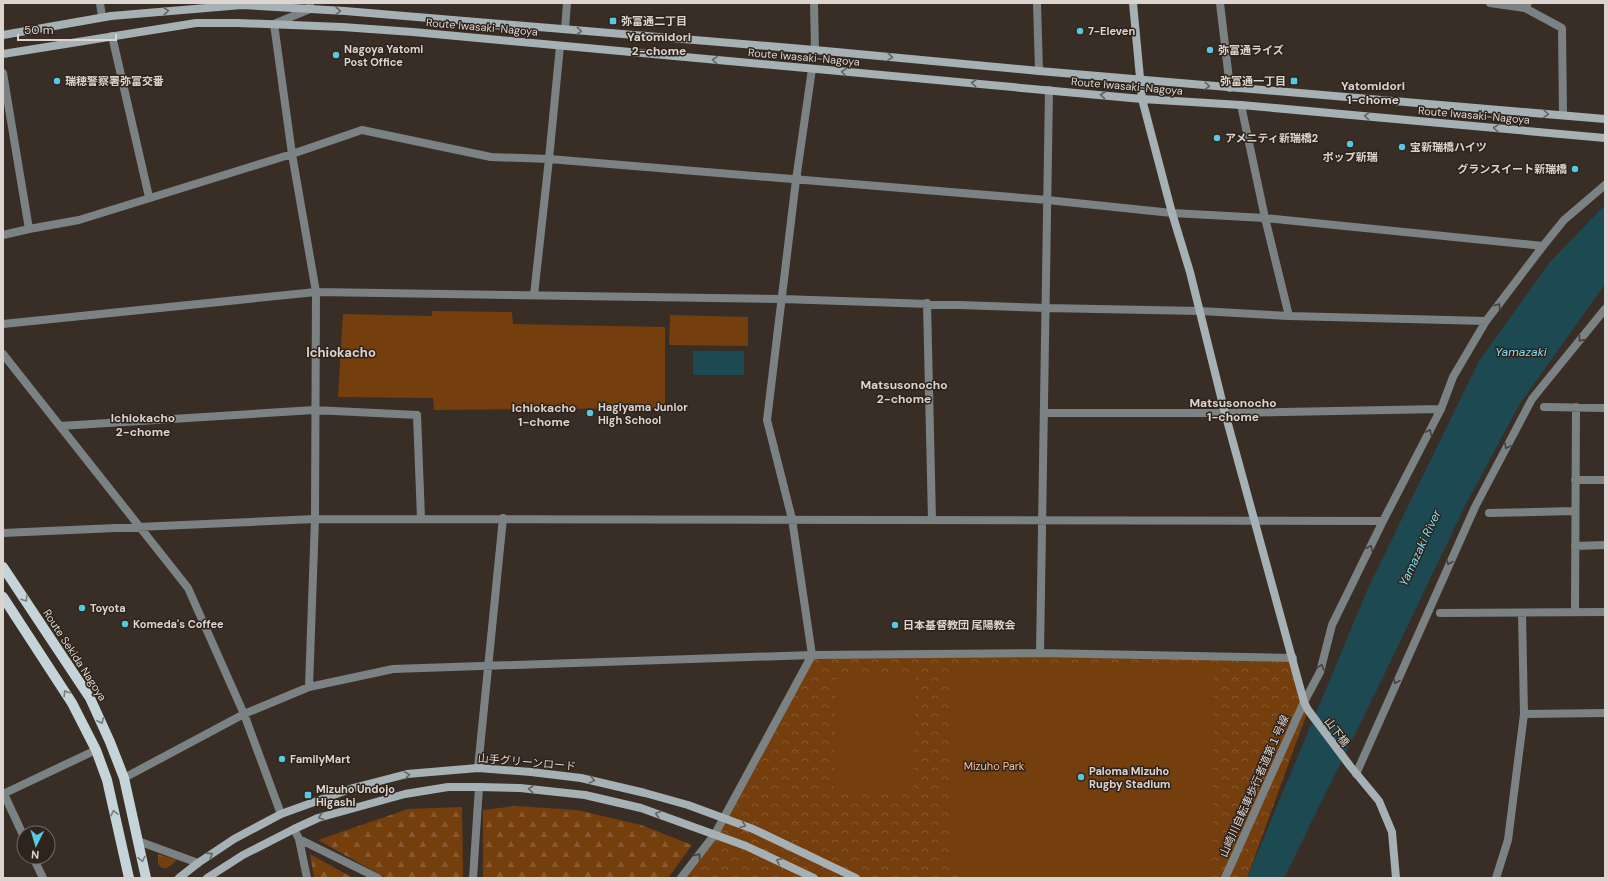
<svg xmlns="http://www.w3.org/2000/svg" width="1608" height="881" font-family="'DM Sans','Noto Sans JP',sans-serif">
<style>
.grass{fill:url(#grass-tufts)}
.forest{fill:url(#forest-firs)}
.park{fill:url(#park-crowns)}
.garden{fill:#753e0d}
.water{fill:#1d4953}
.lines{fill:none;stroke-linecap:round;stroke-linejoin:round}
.street{stroke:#7b8284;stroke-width:8}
.secondary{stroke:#a5b1b4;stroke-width:8}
.primary{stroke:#c5d4d8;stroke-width:10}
.oneway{stroke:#646360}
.oneway2{stroke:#45403b}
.oneway3{stroke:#7a7c7a}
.poi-dot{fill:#57c9e2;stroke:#2e241c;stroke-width:1.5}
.labels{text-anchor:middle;stroke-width:3;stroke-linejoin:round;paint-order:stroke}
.poi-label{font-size:11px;font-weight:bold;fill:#dbd4cf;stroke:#2e241c;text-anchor:start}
.street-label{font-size:11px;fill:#dbd4cf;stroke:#2e241c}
.park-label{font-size:11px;fill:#fdbe91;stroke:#2e241c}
.neighbourhood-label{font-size:12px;font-weight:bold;fill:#dbd4cf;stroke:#2e241c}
.water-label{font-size:12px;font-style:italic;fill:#81def5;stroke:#2e241c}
.quarter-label{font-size:13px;font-weight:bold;fill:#dbd4cf;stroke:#2e241c}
</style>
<defs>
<pattern id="grass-tufts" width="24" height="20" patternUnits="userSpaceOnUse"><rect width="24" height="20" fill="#753e0d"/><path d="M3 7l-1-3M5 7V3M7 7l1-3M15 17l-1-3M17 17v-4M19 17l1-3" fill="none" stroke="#88592f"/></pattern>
<pattern id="forest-firs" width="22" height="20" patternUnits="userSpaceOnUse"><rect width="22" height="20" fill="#753e0d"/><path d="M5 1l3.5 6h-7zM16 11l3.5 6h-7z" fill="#88592f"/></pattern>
<pattern id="park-crowns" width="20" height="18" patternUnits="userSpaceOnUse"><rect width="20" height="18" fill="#753e0d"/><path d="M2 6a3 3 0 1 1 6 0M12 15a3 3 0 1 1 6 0" fill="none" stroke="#88592f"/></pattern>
</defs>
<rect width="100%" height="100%" fill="#392e26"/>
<!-- grass -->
<path class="grass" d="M158 854 177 860 167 868H162L158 864Z"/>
<!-- forest -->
<path class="forest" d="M515 806 577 810 641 825 692 845 668 878H483V810Z
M462 807 463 878H386L318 840 408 809Z
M310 854 353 878H314Z"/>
<!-- park -->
<path class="park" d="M812 655 1293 658 1308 710 1247 878H681L715 834Z"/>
<!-- garden -->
<path class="garden" d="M432 311 512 312 513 324 665 327V408L434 410 433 398 338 397 343 314 432 316Z
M670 315 748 317V346L669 345Z
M1214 667 1213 856 1209 872 1204 878H963L953 870 950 857 949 669Z
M837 675 916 677 913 792 834 790Z"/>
<!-- water -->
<path class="water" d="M1605 205V284L1519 405 1466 504 1385 673 1284 878H1247L1369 586 1479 361 1550 262Z
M693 351H744V375H693Z"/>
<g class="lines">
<!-- street -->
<path class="street" d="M100 3 102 17
M814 3 815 50
M1037 3 1039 71
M1220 3 1230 88
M1490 3 1525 8
M1528 3 1525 8 1562 28 1563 115
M565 29 567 3
M112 36 149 197
M3 73 29 229
M1241 105 1265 218 1289 316
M3 235 29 229 79 220 292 154 362 130 491 157 549 159 1047 200 1172 213 1265 218 1543 246
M534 295 549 159 560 46
M927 303 932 520
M3 324 316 292 782 299 1046 308 1200 311 1289 316 1486 321
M3 354 188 588 244 714 281 814
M1544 407 1605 408
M1044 413H1225L1441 409
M60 426 314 410 417 415 421 518
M1575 480H1605
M1489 513 1575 511
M3 533 315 519 1383 521
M1575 546 1605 545
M1575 612 1576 407
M1440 613 1605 612
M1040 653 1049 90
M309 687 315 519 316 292 292 154 274 24 310 9V3
M1524 714 1605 713
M478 768 503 518
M1356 774 1475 507 1532 399 1605 309
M124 778 244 714 309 687 393 669 812 655 1040 653 1293 658
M3 794 96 750
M4 794 24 837
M294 829 299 839 307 878
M299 839 378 878
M138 841 198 863
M33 857 43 878
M473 878 479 787
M681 878 715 834 812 655 792 519 767 420 796 180 812 69
M1225 878 1304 702 1320 672 1332 625 1383 521 1441 409 1453 377 1486 321 1543 246 1564 220 1605 185
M1496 878 1508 840 1524 714 1522 613"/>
<!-- secondary -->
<path class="secondary" d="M1133 3 1142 99 1172 213 1190 272 1225 413 1304 702 1308 710 1350 766 1379 801 1392 832 1396 878
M3 35 111 16 242 5 345 11 815 50 1039 71 1605 119
M3 54 196 23H238L342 27 413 32 1142 99 1241 105 1605 138
M179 878 198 863 234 839 281 814 353 788 407 774 478 768 531 772 581 778 645 793 688 805 753 829 856 878
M207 878 243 855 294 829 318 818 405 794 448 787H479L520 788 585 795 641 808 746 846 814 878"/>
<!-- primary -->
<path class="primary" d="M3 567 90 698 110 742 124 778 146 878
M3 597 72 703 96 750 107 780 129 878"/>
</g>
<!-- one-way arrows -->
<defs><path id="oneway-chevron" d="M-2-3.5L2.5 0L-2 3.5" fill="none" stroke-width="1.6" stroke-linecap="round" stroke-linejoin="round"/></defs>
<g class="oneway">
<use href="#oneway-chevron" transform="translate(166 11) rotate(-5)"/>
<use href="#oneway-chevron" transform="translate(338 11) rotate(3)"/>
<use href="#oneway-chevron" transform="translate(579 31) rotate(5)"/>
<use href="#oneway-chevron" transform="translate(890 57) rotate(5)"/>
<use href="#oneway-chevron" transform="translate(715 60) rotate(-175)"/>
<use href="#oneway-chevron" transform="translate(844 72) rotate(-175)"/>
<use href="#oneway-chevron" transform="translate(974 83) rotate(-175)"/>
<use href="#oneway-chevron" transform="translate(1207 86) rotate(5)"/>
<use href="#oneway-chevron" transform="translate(1103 95) rotate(-174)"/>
<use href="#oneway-chevron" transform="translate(1546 114) rotate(5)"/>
<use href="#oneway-chevron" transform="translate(1367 116) rotate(-175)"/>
<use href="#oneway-chevron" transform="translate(1496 128) rotate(-175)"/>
<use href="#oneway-chevron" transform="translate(407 775) rotate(-10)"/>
<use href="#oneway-chevron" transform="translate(592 780) rotate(13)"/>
<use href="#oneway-chevron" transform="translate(531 789) rotate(-174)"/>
<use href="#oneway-chevron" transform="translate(658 814) rotate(-161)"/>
<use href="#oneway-chevron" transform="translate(321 817) rotate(161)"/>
<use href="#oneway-chevron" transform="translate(743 825) rotate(21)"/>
<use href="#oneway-chevron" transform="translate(210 855) rotate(-33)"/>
<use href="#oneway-chevron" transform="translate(779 861) rotate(-154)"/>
</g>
<g class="oneway2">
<use href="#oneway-chevron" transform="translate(1498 306) rotate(-53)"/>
<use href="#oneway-chevron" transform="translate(1581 339) rotate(129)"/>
<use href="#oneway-chevron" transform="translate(1429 432) rotate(-63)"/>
<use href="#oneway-chevron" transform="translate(1507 446) rotate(118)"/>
<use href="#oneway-chevron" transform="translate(1370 548) rotate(-64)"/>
<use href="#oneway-chevron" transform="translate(1449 562) rotate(114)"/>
<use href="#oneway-chevron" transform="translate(1321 667) rotate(-73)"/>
<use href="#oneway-chevron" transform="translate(1396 681) rotate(114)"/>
<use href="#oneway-chevron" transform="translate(698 856) rotate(-53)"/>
</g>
<g class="oneway3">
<use href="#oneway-chevron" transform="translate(25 599) rotate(56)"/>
<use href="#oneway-chevron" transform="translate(66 693) rotate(-123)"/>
<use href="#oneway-chevron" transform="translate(101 721) rotate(65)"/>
<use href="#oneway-chevron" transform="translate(114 813) rotate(-103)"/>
<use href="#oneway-chevron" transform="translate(142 859) rotate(77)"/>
</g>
<!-- markers -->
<g class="poi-dot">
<rect x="609" y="17" width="8" height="8" rx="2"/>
<circle cx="1080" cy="31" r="4"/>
<circle cx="1210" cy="50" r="4"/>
<circle cx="336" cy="55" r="4"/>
<circle cx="57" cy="81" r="4"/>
<rect x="1290" y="77" width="8" height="8" rx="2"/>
<circle cx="1217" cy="138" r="4"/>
<circle cx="1350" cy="144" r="4"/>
<circle cx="1402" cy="147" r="4"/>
<circle cx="1575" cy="169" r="4"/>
<circle cx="590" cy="413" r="4"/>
<circle cx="82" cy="608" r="4"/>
<circle cx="125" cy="624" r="4"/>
<circle cx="895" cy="625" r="4"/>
<circle cx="282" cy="759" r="4"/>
<circle cx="1081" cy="777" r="4"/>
<rect x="304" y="791" width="8" height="8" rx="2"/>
</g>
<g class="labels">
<!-- poi labels -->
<g class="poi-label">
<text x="621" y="25">弥富通二丁目</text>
<text x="1088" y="35">7-Eleven</text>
<text x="344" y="53">Nagoya Yatomi<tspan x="344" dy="13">Post Office</tspan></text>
<text x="1218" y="54">弥富通ライズ</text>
<text x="65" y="85">瑞穂警察署弥富交番</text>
<text x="1286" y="85" text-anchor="end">弥富通一丁目</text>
<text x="1225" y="142">アメニティ新瑞橋2</text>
<text x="1410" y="151">宝新瑞橋ハイツ</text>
<text x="1350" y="161" text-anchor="middle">ポップ新瑞</text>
<text x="1567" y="173" text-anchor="end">グランスイート新瑞橋</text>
<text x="598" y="411">Hagiyama Junior<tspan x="598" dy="13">High School</tspan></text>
<text x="90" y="612">Toyota</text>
<text x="133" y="628">Komeda's Coffee</text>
<text x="903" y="629">日本基督教団 尾陽教会</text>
<text x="290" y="763">FamilyMart</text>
<text x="1089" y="775">Paloma Mizuho<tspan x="1089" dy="13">Rugby Stadium</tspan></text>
<text x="316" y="793">Mizuho Undojo<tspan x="316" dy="13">Higashi</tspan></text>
</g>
<!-- street labels -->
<g class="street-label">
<text transform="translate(482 27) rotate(5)" y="4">Route Iwasaki-Nagoya</text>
<text transform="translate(804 57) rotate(5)" y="4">Route Iwasaki-Nagoya</text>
<text transform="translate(1127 86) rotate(5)" y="4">Route Iwasaki-Nagoya</text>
<text transform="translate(1474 115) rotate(5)" y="4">Route Iwasaki-Nagoya</text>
<text transform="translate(75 655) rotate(57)" y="4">Route Sekida Nagoya</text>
<text transform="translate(1337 732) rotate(53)" y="4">山下橋</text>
<text transform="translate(527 762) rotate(5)" y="4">山手グリーンロード</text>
<text transform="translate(1254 786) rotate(-66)" y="4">山崎川自転車歩行者道第１号線</text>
</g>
<!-- park labels -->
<g class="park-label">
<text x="994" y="770">Mizuho Park</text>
</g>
<!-- neighbourhood labels -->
<g class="neighbourhood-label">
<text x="659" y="41">Yatomidori<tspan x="659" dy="14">2-chome</tspan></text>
<text x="1373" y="90">Yatomidori<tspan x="1373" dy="14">1-chome</tspan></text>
<text x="904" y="389">Matsusonocho<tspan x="904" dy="14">2-chome</tspan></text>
<text x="1233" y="407">Matsusonocho<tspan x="1233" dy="14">1-chome</tspan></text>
<text x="544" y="412">Ichiokacho<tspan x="544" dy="14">1-chome</tspan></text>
<text x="143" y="422">Ichiokacho<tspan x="143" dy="14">2-chome</tspan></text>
</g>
<!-- water labels -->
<g class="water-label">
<text x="1521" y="356">Yamazaki</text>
<text transform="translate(1420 548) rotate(-65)" y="4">Yamazaki River</text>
</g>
<!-- quarter labels -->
<g class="quarter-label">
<text x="341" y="357">Ichiokacho</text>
</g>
</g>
<!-- border -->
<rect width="1608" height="881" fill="none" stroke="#dbd4cf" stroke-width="8"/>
<!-- north arrow -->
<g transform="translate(36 845) rotate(185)"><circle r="19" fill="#2e241c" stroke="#736a64"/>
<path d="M0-3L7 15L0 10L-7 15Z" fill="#57c9e2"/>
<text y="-6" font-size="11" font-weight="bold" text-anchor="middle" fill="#dbd4cf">N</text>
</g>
<!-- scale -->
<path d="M18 34v6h98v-6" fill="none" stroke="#dbd4cf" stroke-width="2"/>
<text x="24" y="34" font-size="12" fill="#dbd4cf" stroke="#2e241c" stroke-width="3" paint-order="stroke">50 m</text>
</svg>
